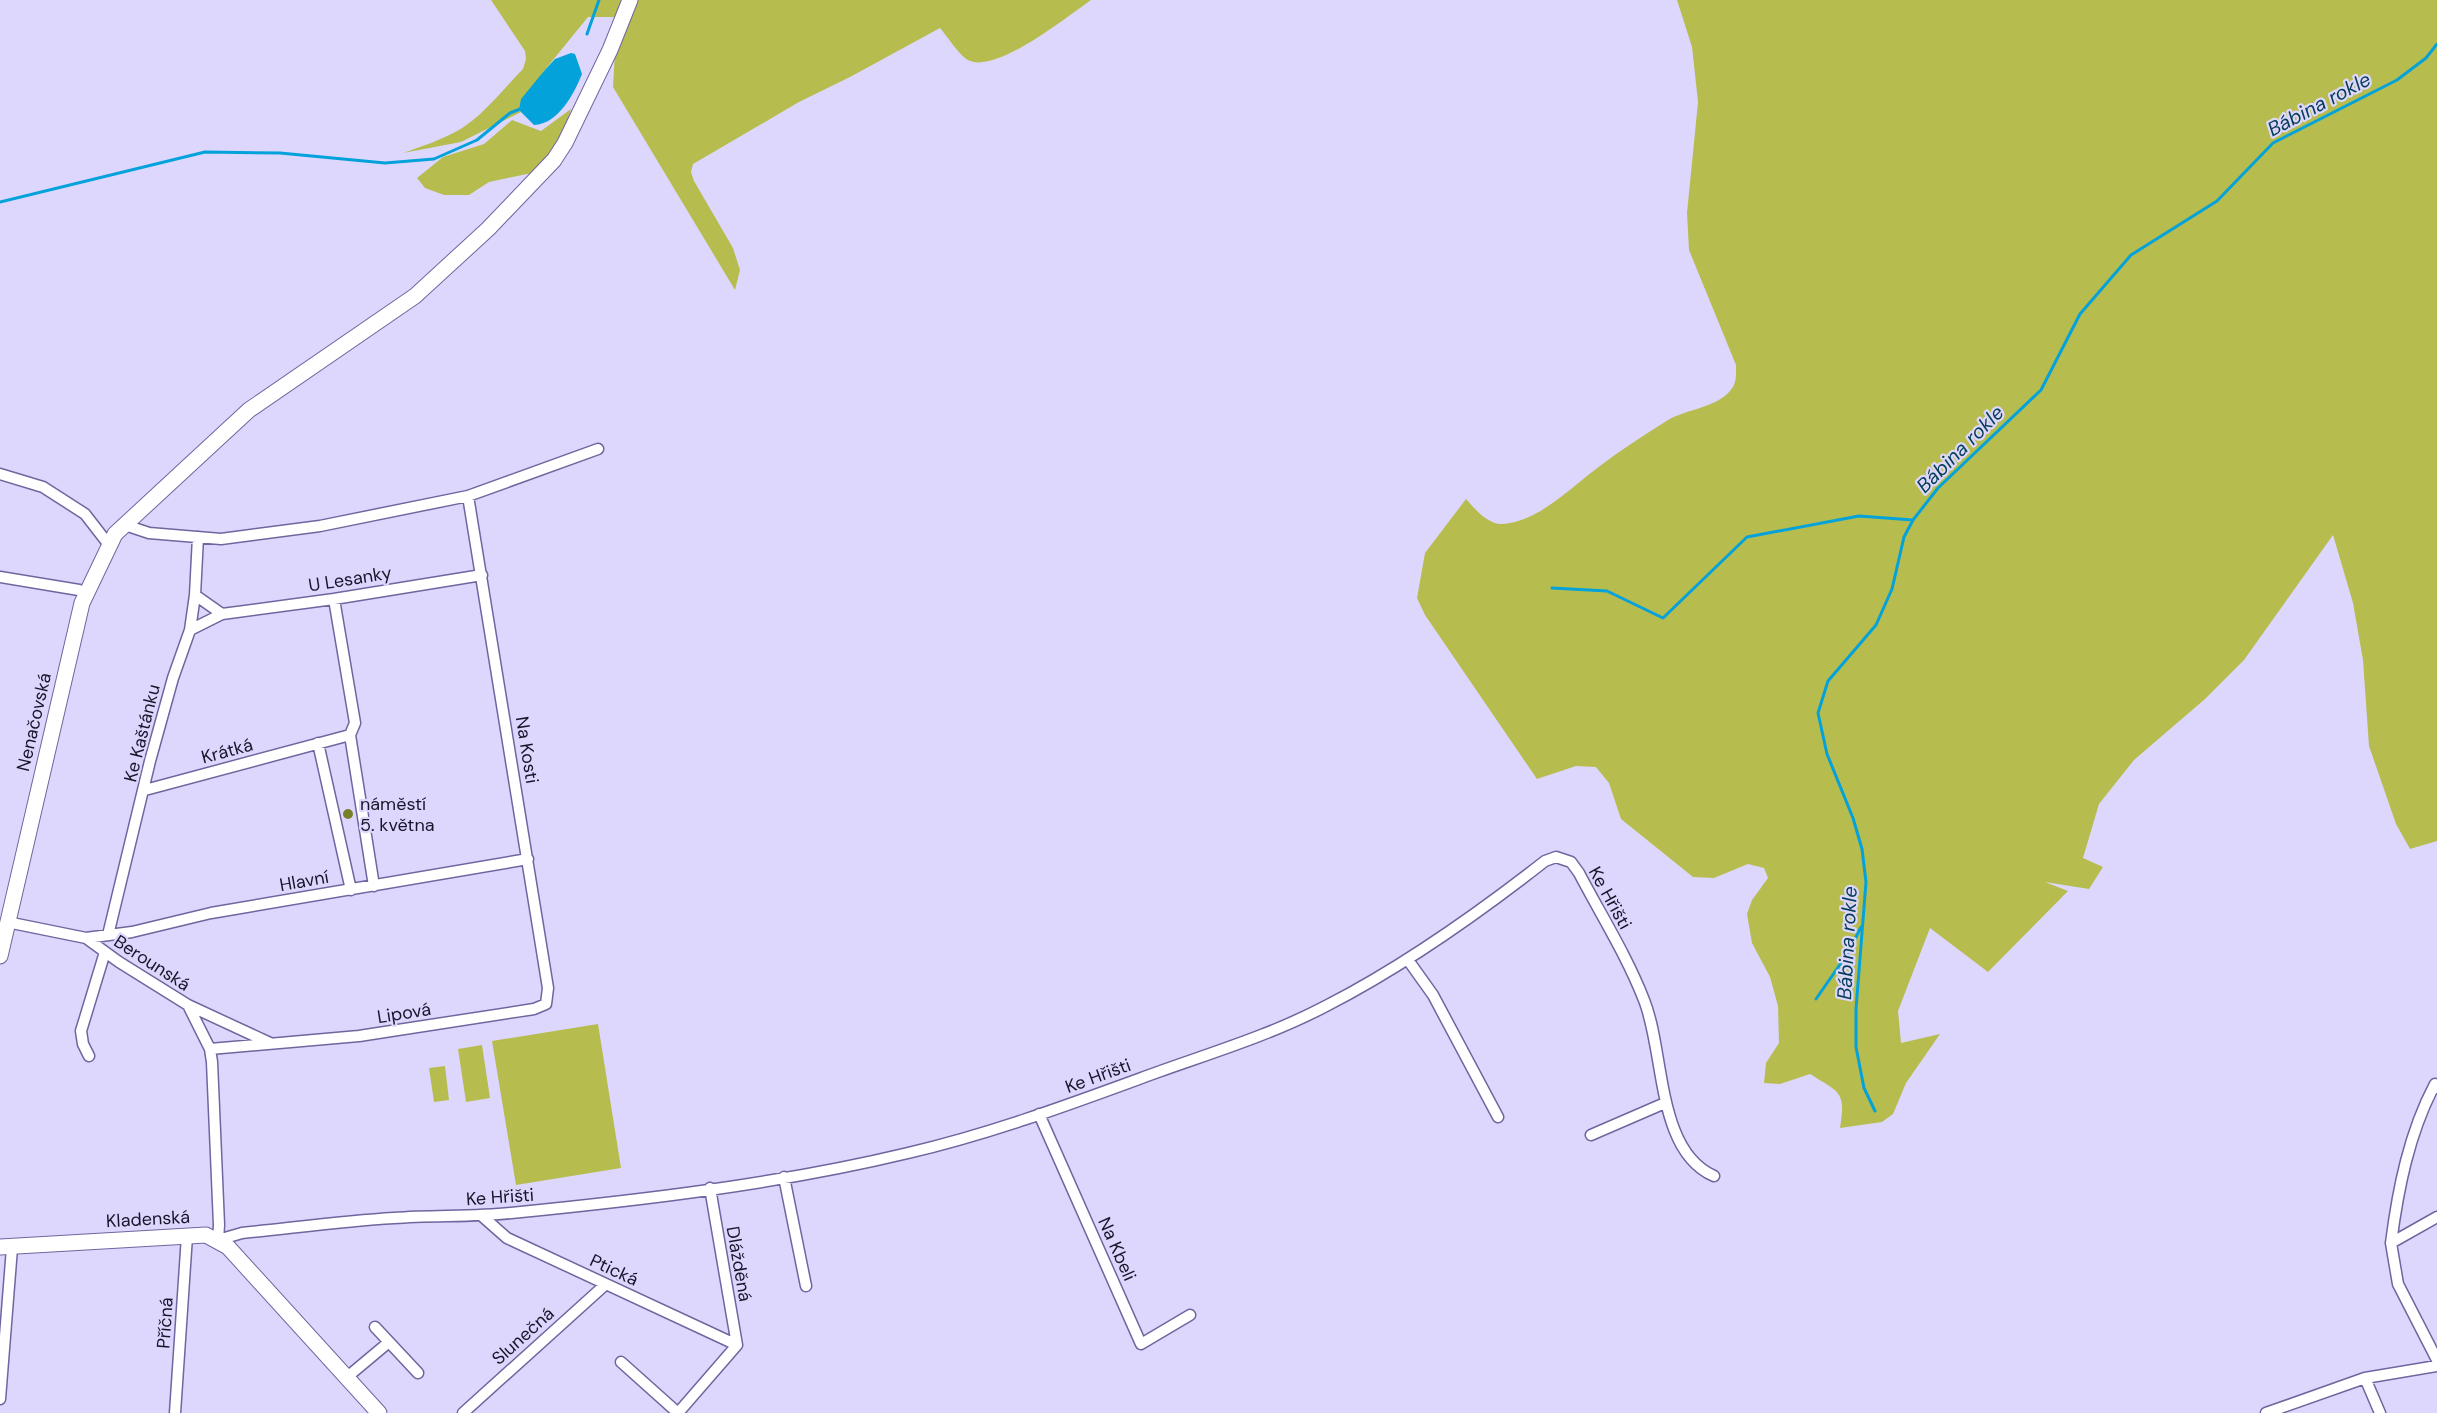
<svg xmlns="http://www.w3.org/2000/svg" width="2437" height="1413" font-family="'DM Sans',sans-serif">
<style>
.green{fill:#b6bd4e}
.water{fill:#04a2da}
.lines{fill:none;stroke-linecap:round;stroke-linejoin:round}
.stream{stroke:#04a2da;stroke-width:3}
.street-casing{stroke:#70659e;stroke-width:13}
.secondary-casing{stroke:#70659e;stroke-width:17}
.street{stroke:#fff;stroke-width:10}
.secondary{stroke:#fff;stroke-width:15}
.poi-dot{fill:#797e28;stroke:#ddd7fe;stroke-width:2}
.labels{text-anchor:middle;stroke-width:4.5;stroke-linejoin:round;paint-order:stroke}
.street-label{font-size:18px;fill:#19142a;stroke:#ddd7fe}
.poi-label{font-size:18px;fill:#19142a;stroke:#ddd7fe;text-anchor:start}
.water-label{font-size:20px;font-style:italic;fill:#053d54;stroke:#ddd7fe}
</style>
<rect width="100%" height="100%" fill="#ddd7fe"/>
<!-- green -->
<path class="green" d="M491 0H623L616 17H588L544 71 519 110 521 112 461 142 403 153C423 146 441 140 459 130 484 115 503 89 523 69L526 59 525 51Z
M637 0H1091C1068 16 995 75 968 60 959 55 947 36 940 28L850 77 799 102 693 164 691 172 694 181 733 248 740 270 735 290 613 87 615 52Z
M1677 0H2437V841L2410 849 2396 824 2369 746 2363 660 2353 603 2333 535 2244 660 2205 699 2134 760 2099 804 2083 858 2103 867 2089 889 2045 882 2068 891 1988 972 1930 928 1898 1011 1901 1043 1940 1034 1906 1083 1893 1114 1882 1122 1840 1128C1846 1091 1840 1093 1810 1074L1780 1084 1764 1083 1766 1063 1779 1043 1778 1006 1770 977 1752 943 1747 914 1752 900 1768 878 1764 868 1748 864 1714 878 1693 877 1621 819 1609 783 1596 767 1576 766 1537 779 1425 615 1417 598 1425 553 1466 499C1475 509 1488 525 1503 524 1539 521 1569 489 1596 469 1619 451 1644 435 1668 420 1687 409 1715 408 1730 391 1737 383 1736 375 1736 365L1689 250 1687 213 1698 102 1692 47Z
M571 109 563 133 546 158 532 173 489 182 469 195H444L425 188 417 178 443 157 484 144 512 120 541 131Z
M598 1024 621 1168 516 1185 492 1041Z
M482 1045 490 1098 466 1102 458 1049Z
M445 1066 449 1100 434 1102 429 1068Z"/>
<!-- water -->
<path class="water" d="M571 53 575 54 582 74C574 94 558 124 534 125L519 110 521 99 544 71 555 59Z"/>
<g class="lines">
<!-- stream -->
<path class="stream" d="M587 34 599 0
M0 202 205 152 280 153 385 163 434 159 477 140 510 113 520 109
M1552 588 1607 591 1663 618 1747 537 1859 516 1913 520
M1816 999 1848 953 1861 927
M1875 1111 1864 1088 1856 1047V1009L1866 882 1862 849 1853 818 1827 754 1818 713 1828 681 1876 625 1892 589 1904 537 1913 520 1938 488 2041 390 2080 314 2131 255 2217 201 2273 143 2397 80 2426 58 2437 44"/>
<!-- street casing -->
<g class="street-casing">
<path id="street" d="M0 474 43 487 85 514 109 545
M125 525 149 533 221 539 320 526 468 496 598 449
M0 577 79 590 85 594
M195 595 222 614
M334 599 355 723 350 735
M190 630 222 614 334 599 482 575
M350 735 374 886
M318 743 351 890
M145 790 350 735
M7 922 86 938 119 962 188 1005 210 1049 212 1062 219 1225 218 1240 242 1233C292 1228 343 1221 394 1218 433 1215 472 1217 511 1213 643 1200 779 1184 908 1153 994 1133 1076 1102 1158 1072 1214 1052 1273 1034 1326 1006 1404 966 1476 915 1545 861L1556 857 1571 862 1579 873C1601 915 1627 956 1644 1000 1665 1052 1656 1151 1714 1176
M108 935 150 761 173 678 190 630 195 595 198 537
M86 938 132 932 211 913 528 859
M1408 960 1433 995 1498 1117
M188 1005 270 1043
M210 1049 359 1036 534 1009 546 1004 548 988 468 496
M89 1056 83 1044 81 1031 105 952
M1039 1114 1141 1344 1190 1315
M1591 1135 1665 1103
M784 1177 806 1286
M710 1188 737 1345
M482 1216 507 1238 737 1345
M2437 1217 2391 1243 2398 1284 2437 1360
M2391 1243C2398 1189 2409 1133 2435 1084L2437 1088
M375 1327 418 1373
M621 1362 678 1413
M346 1378 389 1342
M0 1399 12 1248
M175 1413 187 1236
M463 1413 606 1284
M678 1413 737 1345
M2266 1413 2365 1378
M2380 1413 2365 1378 2437 1366"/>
</g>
<!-- secondary casing -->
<g class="secondary-casing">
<path id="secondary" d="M0 956 82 603 115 534 249 410 415 296 488 229 554 160 565 143 610 50 630 0
M0 1247 206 1235 228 1247 379 1413"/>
</g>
<!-- street -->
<use href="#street" class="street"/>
<!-- secondary -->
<use href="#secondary" class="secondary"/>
</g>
<!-- markers -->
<circle class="poi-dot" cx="348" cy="814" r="6"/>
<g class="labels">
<!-- street labels -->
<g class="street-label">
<text transform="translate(350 579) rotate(-9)" y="6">U Lesanky</text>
<text transform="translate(34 722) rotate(-77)" y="6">Nenačovská</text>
<text transform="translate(142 733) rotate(-76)" y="6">Ke Kaštánku</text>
<text transform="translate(527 750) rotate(81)" y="6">Na Kosti</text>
<text transform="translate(227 751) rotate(-15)" y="6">Krátká</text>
<text transform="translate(304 881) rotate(-10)" y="6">Hlavní</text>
<text transform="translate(1610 898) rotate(61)" y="6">Ke Hřišti</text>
<text transform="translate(152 963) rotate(33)" y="6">Berounská</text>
<text transform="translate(404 1013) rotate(-9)" y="6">Lipová</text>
<text transform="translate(1098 1076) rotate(-20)" y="6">Ke Hřišti</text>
<text transform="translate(500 1197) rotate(-4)" y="6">Ke Hřišti</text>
<text transform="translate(148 1219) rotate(-3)" y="6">Kladenská</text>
<text transform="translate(1117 1249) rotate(66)" y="6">Na Kbeli</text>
<text transform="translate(739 1264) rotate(80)" y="6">Dlážděná</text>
<text transform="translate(614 1270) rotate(25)" y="6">Ptická</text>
<text transform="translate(165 1323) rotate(-86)" y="6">Příčná</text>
<text transform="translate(523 1336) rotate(-42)" y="6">Slunečná</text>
</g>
<!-- poi labels -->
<g class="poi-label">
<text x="360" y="810">náměstí<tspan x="360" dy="21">5. května</tspan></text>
</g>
<!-- water labels -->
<g class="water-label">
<text transform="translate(2319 104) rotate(-28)" y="7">Bábina rokle</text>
<text transform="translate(1960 449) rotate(-45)" y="7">Bábina rokle</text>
<text transform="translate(1847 943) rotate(-87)" y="7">Bábina rokle</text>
</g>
</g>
</svg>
